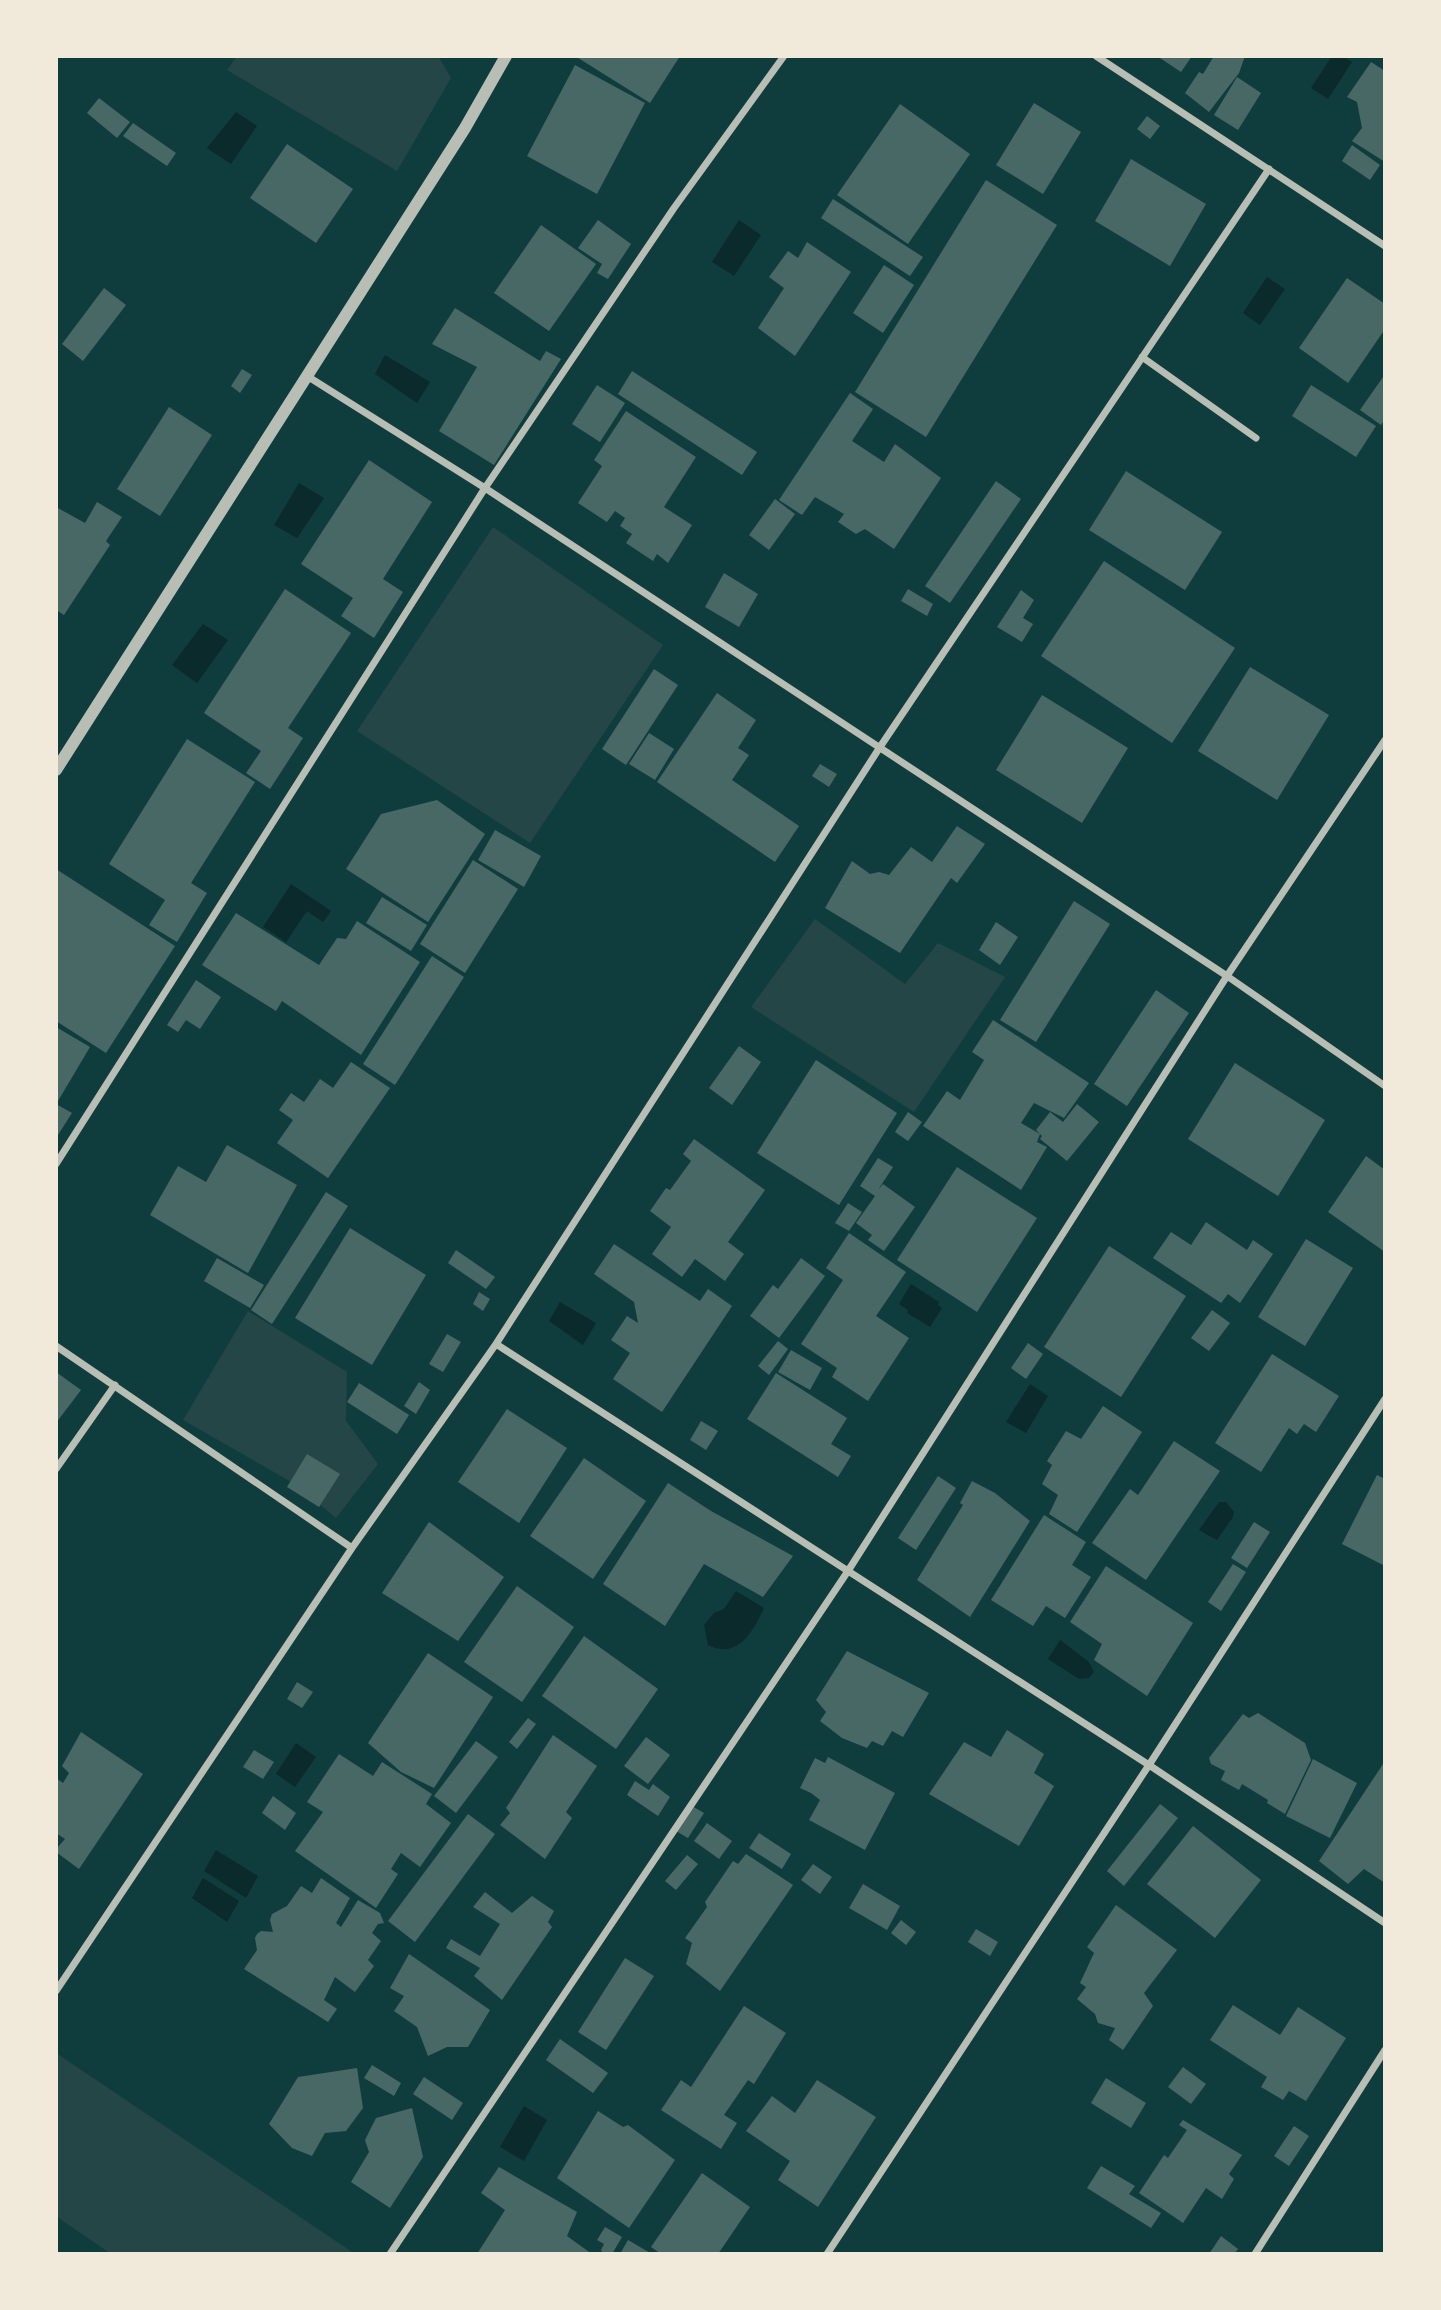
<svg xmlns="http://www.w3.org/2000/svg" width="1441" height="2310" font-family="Inter,sans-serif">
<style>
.green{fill:#244646}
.water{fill:#0a2a2b}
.building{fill:#486865}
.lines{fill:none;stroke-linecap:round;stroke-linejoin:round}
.minor{stroke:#b8beb3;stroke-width:7}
.tertiary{stroke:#b8beb3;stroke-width:12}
</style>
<rect width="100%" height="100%" fill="#0f3d3e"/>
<!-- green -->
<path class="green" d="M237 56H438L451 78 397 171 227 70Z
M493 527 663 645 530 843 357 731Z
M815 919 905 984 938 943 1005 977 914 1112 751 1007Z
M248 1311 347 1372 346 1421 378 1464 336 1518 293 1483 183 1420Z
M56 2053 355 2254H111L56 2216Z"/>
<!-- water -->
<path class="water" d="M1332 56H1343L1352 62 1328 99 1311 88Z
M236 112 257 126 231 164 207 148Z
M739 220 761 235 734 276 712 262Z
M1267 277 1285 289 1260 325 1243 313Z
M385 355 430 382 417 403 375 374Z
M299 483 324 498 297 538 274 525Z
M203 624 228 640 197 683 172 665Z
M291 884 331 911 323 922 307 911 286 942 263 927Z
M911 1284 939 1302 938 1305 942 1308 930 1327 907 1313 908 1310 899 1304Z
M560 1302 596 1323 583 1345 549 1321Z
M1030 1384 1048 1396 1026 1433 1006 1422Z
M1219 1502H1226L1234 1512 1233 1517 1217 1540 1199 1530Z
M736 1591 764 1608C753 1632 737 1660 708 1645L704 1625 714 1613 724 1609Z
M1060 1640 1089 1662 1094 1672 1089 1678 1079 1679 1048 1659Z
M296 1743 316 1757 295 1787 276 1774Z
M216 1850 258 1876 246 1898 204 1871Z
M203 1878 239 1901 227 1922 192 1898Z
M524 2106 547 2120 524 2161 500 2147Z"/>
<!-- building -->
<path class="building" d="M575 56H680L650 103Z
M1157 56H1192L1181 72Z
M1214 56H1245L1239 73 1209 112 1185 93 1199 72 1203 74Z
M1371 62 1385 71V162L1352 141 1362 128 1357 102 1347 97Z
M575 65 645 103 597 194 527 156Z
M1237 77 1261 93 1238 130 1214 115Z
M99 98 130 122 117 138 87 113Z
M1034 103 1081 132 1043 194 996 165Z
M900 104 970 154 908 244 837 195Z
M1147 116 1160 126 1150 139 1137 129Z
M133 123 176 153 167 166 123 136Z
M287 144 353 189 316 243 250 198Z
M1352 145 1380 165 1370 180 1342 161Z
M1131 159 1206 204 1170 266 1095 221Z
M986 180 1057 225 926 437 855 392Z
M833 199 923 257 910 276 821 218Z
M598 220 631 244 608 279 597 273 602 264 578 248Z
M541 225 596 264 549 331 494 293Z
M807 242 851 272 795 356 758 328 784 288 769 277 788 251 798 258Z
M884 265 914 285 883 333 853 313Z
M1347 278 1385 304V329L1348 383 1299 348Z
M104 288 126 305 83 361 62 344Z
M455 308 540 361 546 351 561 359 494 465 439 431 477 367 432 344Z
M242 369 252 375 240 393 231 386Z
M632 371 757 452 742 475 618 394Z
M1383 377 1385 378V419L1381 425 1360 410Z
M597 385 625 403 600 442 572 424Z
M1311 385 1376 426 1356 457 1292 416Z
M850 393 873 409 852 441 884 462 895 444 941 478 894 549 865 529 856 534 838 522 844 514 815 497 802 515 779 500Z
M169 407 212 435 160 516 117 489Z
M626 411 696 457 664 507 692 525 668 563 657 554 653 561 626 543 632 534 620 526 625 518 615 511 607 522 578 503 602 466 594 460Z
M369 460 432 502 383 579 403 592 374 638 341 616 353 598 301 564Z
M1126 471 1222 532 1185 590 1089 530Z
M996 481 1021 499 950 603 925 586Z
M775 499 795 514 769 550 749 535Z
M97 502 122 517 106 541 110 545 64 615 56 610V507L85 523Z
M1104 561 1235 648 1172 743 1041 656Z
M724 573 758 594 739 627 705 607Z
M285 589 351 633 288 728 303 738 270 789 246 773 261 751 204 713Z
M908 589 933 604 927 616 901 601Z
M1021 590 1034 600 1023 618 1033 624 1022 642 997 627Z
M1250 667 1329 715 1277 800 1198 751Z
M654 669 678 685 626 765 602 749Z
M717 693 756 720 738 748 749 755 732 780 799 826 775 862 657 782Z
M1042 695 1128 748 1082 823 996 770Z
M649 733 674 749 655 780 629 764Z
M187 739 255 782 191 883 207 893 177 942 149 925 165 900 109 864Z
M820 764 837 774 829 787 812 776Z
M437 800 485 834 428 922 346 869 381 814Z
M957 826 985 844 957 883 951 878 900 953 825 908 852 861 870 874 879 872 889 875 911 847 932 862Z
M495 830 541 856 524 887 478 860Z
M473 860 518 889 465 973 420 944Z
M56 869 175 946 106 1053 56 1021Z
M382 897 427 925 411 951 366 923Z
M1074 901 1110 924 1036 1042 1000 1020Z
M236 913 319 965 337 938 346 939 357 921 420 962 361 1055 282 1001 276 1011 202 965Z
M996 922 1018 937 1000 965 979 950Z
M432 956 464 977 395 1085 363 1064Z
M196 980 221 997 200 1029 186 1020 178 1032 167 1025Z
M1156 990 1189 1013 1127 1106 1094 1084Z
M993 1020 1089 1083 1064 1118 1034 1103 1021 1123 1040 1134 1037 1142 1047 1147 1021 1190 923 1126 947 1091 960 1100 984 1060 972 1052Z
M56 1027 90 1047 58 1101 56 1100Z
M739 1046 761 1062 732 1105 709 1088Z
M816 1060 897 1113 839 1205 757 1153Z
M351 1062 390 1088 328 1178 277 1143 293 1120 279 1110 291 1093 304 1102 320 1079 333 1088Z
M1235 1063 1325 1120 1278 1196 1188 1139Z
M56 1104 72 1113 56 1138Z
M1077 1104 1099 1122 1067 1161 1040 1139 1042 1136 1036 1130 1050 1112 1063 1122Z
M908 1112 922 1122 908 1141 895 1132Z
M694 1139 765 1190 728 1242 744 1254 725 1281 695 1259 682 1277 652 1254 671 1227 650 1211 666 1188 670 1190 691 1161 683 1154Z
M227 1145 297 1185 248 1273 150 1215 178 1166 206 1182Z
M1366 1156 1385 1170V1252L1328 1212Z
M878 1158 893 1167 878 1190 883 1184 915 1207 884 1251 868 1240 872 1235 856 1223 875 1196 860 1186Z
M957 1167 1037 1218 977 1312 897 1260Z
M326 1192 348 1206 272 1324 251 1310Z
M848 1203 862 1212 849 1231 835 1223Z
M1206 1222 1247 1250 1253 1240 1273 1254 1240 1303 1228 1294 1221 1303 1153 1258 1171 1232 1191 1245Z
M350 1228 426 1275 372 1365 295 1318Z
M849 1233 906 1272 876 1316 909 1338 868 1401 832 1377 837 1368 801 1344 843 1280 826 1268Z
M1306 1239 1353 1268 1305 1346 1258 1317Z
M614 1244 700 1301 708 1289 732 1306 662 1412 613 1379 630 1353 611 1340 627 1316 638 1323 634 1302 594 1274Z
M1109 1246 1186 1296 1121 1397 1044 1347Z
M456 1250 495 1277 486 1289 448 1263Z
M217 1258 264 1285 250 1308 204 1281Z
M801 1258 825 1276 779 1338 750 1316 773 1285 778 1289Z
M479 1292 490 1299 483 1311 473 1304Z
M1212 1310 1230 1323 1209 1351 1191 1338Z
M447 1334 461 1342 443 1372 429 1364Z
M778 1341 788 1349 769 1375 758 1366Z
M1028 1343 1043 1354 1026 1379 1011 1368Z
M791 1350 822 1368 810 1390 778 1372Z
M1272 1354 1339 1396 1316 1432 1304 1424 1297 1434 1289 1428 1261 1472 1215 1443Z
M56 1372 81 1390 56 1423Z
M776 1373 847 1418 831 1444 851 1456 838 1477 747 1419Z
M419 1382 430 1390 416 1414 404 1406Z
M359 1383 409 1415 397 1434 347 1402Z
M1103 1406 1142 1432 1077 1532 1049 1514 1058 1495 1042 1484 1052 1465 1047 1461 1066 1431 1081 1439Z
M507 1409 567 1448 519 1523 458 1482Z
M701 1421 718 1431 706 1450 690 1440Z
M1174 1441 1220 1471 1146 1580 1092 1543 1130 1489 1138 1495Z
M307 1454 340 1474 319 1507 287 1487Z
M584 1458 646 1501 593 1579 530 1536Z
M1377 1475 1385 1479V1566L1342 1544Z
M938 1476 956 1488 916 1550 898 1538Z
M972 1481 995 1493 1030 1521 970 1617 917 1580 963 1505 960 1503Z
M668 1483 711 1511 793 1556 763 1597 704 1564 665 1626 603 1584Z
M1044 1515 1086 1542 1072 1565 1091 1577 1065 1618 1046 1606 1033 1626 991 1600Z
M429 1522 504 1577 458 1641 382 1593Z
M1254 1522 1270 1532 1247 1568 1231 1558Z
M1233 1564 1246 1572 1221 1611 1208 1602Z
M1106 1566 1193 1623 1147 1696 1094 1660 1102 1644 1070 1622Z
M517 1586 574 1627 522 1702 464 1662Z
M584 1636 658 1689 616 1749 542 1696Z
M847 1651 929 1693 903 1737 892 1731 883 1746 872 1741 867 1748 842 1738 820 1721 826 1712 816 1700Z
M428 1653 493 1697 434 1788 401 1772 368 1743Z
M297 1682 313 1692 302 1708 287 1699Z
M1258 1713 1305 1743 1311 1760 1285 1814 1267 1803 1268 1800 1242 1784 1239 1790 1221 1780 1225 1771 1211 1764 1209 1758 1243 1714 1249 1718Z
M528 1718 536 1724 517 1749 509 1742Z
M1007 1730 1044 1754 1034 1773 1054 1786 1019 1846 929 1794 964 1742 991 1757Z
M81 1732 143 1774 79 1869 56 1852V1849L65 1839 56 1833V1778L63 1783 69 1773 62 1766Z
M553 1735 597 1766 566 1812 572 1818 545 1859 500 1825 510 1813 506 1808Z
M646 1737 670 1755 648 1784 624 1766Z
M476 1741 498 1757 456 1813 434 1796Z
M254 1750 274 1762 263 1779 243 1767Z
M339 1754 373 1776 382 1762 432 1794 426 1804 451 1823 420 1867 401 1853 391 1869 398 1874 376 1908 295 1851 323 1812 307 1802Z
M828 1757 895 1793 865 1850 809 1820 820 1800 811 1793 800 1788 815 1758 825 1763Z
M1313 1759 1357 1783 1330 1838 1286 1816Z
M1385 1761V1883L1364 1869 1348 1884 1319 1861Z
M635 1781 649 1790 653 1784 670 1797 658 1816 627 1795Z
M273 1796 296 1813 285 1830 262 1813Z
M1160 1804 1178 1818 1124 1886 1107 1871Z
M692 1806 704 1813 688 1838 676 1831Z
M468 1814 495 1834 415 1942 388 1921Z
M707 1823 732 1841 719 1859 694 1841Z
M1193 1826 1261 1880 1215 1938 1147 1884Z
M759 1833 791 1854 782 1869 749 1848Z
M746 1854 793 1885 720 1991 686 1964 692 1943 685 1938 707 1907 705 1902 733 1861 738 1864Z
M687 1855 698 1864 676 1890 665 1881Z
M813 1864 832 1877 820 1894 801 1880Z
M321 1878 350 1898 336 1923 341 1927 358 1900 380 1913 384 1923 378 1924 372 1933 381 1941 368 1960 374 1966 355 1992 335 1977 324 2000 337 2009 328 2022 244 1969 257 1950 255 1938 257 1934 261 1931 273 1932 270 1920 272 1914 287 1906 301 1886 312 1893Z
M863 1884 900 1906 887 1930 849 1908Z
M485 1892 512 1913 532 1896 554 1911 548 1922 552 1927 502 2000 474 1976 480 1968 446 1948 451 1939 480 1956 500 1924 473 1907Z
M1116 1905 1177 1950 1144 1993 1153 2006 1123 2050 1109 2040 1115 2028 1098 2023 1095 2014 1077 1999 1086 1987 1080 1983 1094 1953 1087 1947Z
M901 1920 916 1932 906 1945 891 1933Z
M976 1929 998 1942 990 1956 968 1942Z
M409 1954 490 2010 468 2047H447L428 2056 417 2027 394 2011 404 1996 390 1988Z
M625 1958 654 1976 606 2050 578 2032Z
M1233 2005 1280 2035 1298 2007 1346 2038 1306 2101 1289 2091 1283 2100 1261 2087 1267 2077 1210 2040Z
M744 2006 786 2033 754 2084 748 2080 724 2115 737 2123 721 2149 661 2110 681 2080 691 2087Z
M560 2039 608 2073 593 2093 546 2060Z
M372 2065 401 2083 394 2096 364 2078Z
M1183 2067 1206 2084 1191 2104 1168 2087Z
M357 2068 363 2108 346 2131 325 2133 312 2156 292 2148 269 2124 298 2077Z
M424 2077 463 2103 452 2120 413 2094Z
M1106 2078 1146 2103 1131 2128 1091 2103Z
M817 2080 876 2117 818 2207 778 2180 790 2161 746 2131 772 2096 795 2113Z
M412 2108 423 2157 390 2208 351 2182 369 2152 365 2140 376 2118Z
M598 2111 623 2127 628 2125 675 2160 629 2228 557 2178Z
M1183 2120 1242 2155 1229 2174 1234 2179 1222 2199 1206 2188 1183 2223 1139 2193 1164 2155 1168 2158 1187 2130 1179 2125Z
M1294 2126 1309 2136 1289 2166 1274 2156Z
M1101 2166 1135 2186 1129 2194 1161 2213 1151 2228 1087 2188Z
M499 2167 577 2212 567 2236 592 2254H477L505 2210 481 2193Z
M702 2173 750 2207 718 2254H661L651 2247Z
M605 2227 622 2237 612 2254H603L601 2250 604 2244 597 2240Z
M1221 2236 1238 2249 1234 2254H1209Z
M628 2240 652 2254H620Z"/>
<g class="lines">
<!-- minor -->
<path class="minor" d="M1096 56 1385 246
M1142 357 1256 438
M307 376 485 488 1227 976 1385 1086
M56 1164 485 488 674 208 784 56
M496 1344 1149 1765 1385 1923
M56 1346 352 1548
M56 1469 115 1385
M56 1991 352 1548 496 1344 880 747 1269 169
M390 2254 848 1571 1227 976 1385 740
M827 2254 1149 1765 1385 1399
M1255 2254 1385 2050"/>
<!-- tertiary -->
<path class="tertiary" d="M56 770 465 128 506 56"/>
</g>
<!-- border -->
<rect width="1441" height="2310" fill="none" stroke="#f1e9da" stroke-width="116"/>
</svg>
